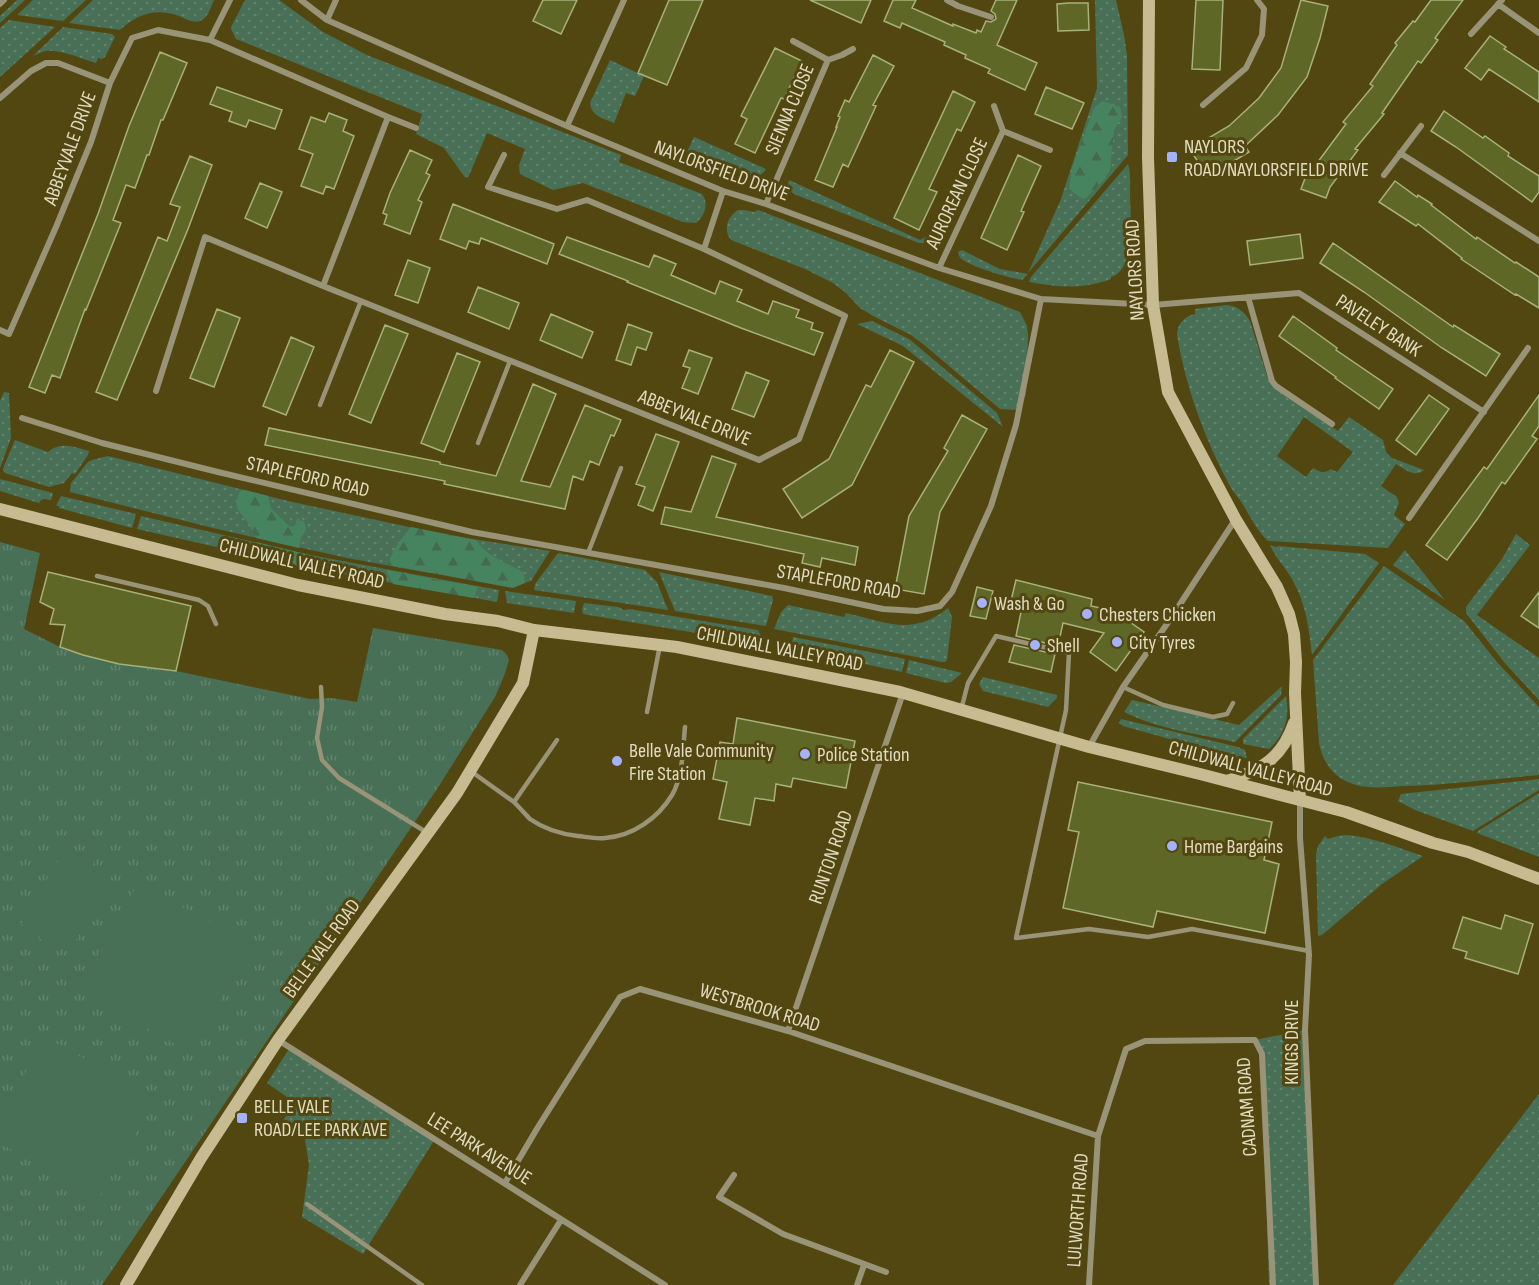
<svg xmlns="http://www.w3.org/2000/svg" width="1539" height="1285" font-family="'Sofia Sans Condensed',sans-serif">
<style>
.grass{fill:url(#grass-dots);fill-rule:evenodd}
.forest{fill:url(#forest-firs)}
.park{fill:url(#park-tufts)}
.pitch{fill:#487056}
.building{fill:#5f6727;stroke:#a8b17c;stroke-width:1.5}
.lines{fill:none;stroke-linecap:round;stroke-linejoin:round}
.lane{stroke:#999377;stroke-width:4.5}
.street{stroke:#999377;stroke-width:6}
.secondary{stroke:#c7bc91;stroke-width:12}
.poi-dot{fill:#a4b2fc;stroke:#534711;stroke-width:2}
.labels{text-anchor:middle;stroke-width:6;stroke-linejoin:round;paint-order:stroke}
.street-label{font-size:20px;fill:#e1dbc0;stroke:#534711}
.poi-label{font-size:20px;fill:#e1dbc0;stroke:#534711;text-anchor:start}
</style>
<defs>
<pattern id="grass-dots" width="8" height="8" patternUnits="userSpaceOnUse" patternTransform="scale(1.5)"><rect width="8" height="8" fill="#487056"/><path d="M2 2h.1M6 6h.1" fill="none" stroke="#62846c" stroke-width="1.8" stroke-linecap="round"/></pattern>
<pattern id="forest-firs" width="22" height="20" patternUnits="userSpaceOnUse" patternTransform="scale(1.5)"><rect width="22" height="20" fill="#45845e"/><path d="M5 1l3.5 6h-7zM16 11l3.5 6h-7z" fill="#456a50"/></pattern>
<pattern id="park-tufts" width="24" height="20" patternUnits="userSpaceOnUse" patternTransform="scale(1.5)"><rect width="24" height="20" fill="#487056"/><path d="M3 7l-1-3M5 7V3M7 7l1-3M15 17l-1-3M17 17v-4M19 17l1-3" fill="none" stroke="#62846c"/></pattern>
</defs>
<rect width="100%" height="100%" fill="#534711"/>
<!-- grass -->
<path class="grass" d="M17 0H25L0 23V16Z
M33 0H86L63 21 17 15Z
M93 0H214C211 6 209 16 202 20 193 25 184 17 176 15 154 8 136 15 120 30L69 23Z
M245 0H279L323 32 367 55 621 155 619 162 702 194C709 203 705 216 696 223L683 222 583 183 553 190 520 174 519 165 525 149 487 133 468 178 464 176 444 148 416 134 422 114 236 39 231 29 232 25Z
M1095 0H1116L1124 35 1127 55 1128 155 1028 273 1061 199 1097 88Z
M9 20 55 27 0 77V28Z
M63 27 112 34 115 37 105 57 102 59 98 58 96 63C82 59 56 47 42 52 39 53 36 55 33 56Z
M610 60 644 76 635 96 626 93 614 123C603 118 592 117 590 103Z
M694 137 766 169C762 176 755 178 748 177L687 152Z
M1128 164C1131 174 1130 186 1130 197 1131 216 1135 271 1111 277V279C1081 290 1059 287 1029 282L1031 277Z
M789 180 920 240 929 235 933 237C930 243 925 243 919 243L794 194 789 189 788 184Z
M738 210H744L754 212 758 210 1020 312 1027 326 1028 336 1026 395 1018 410 1000 409 923 344 911 335 873 316 860 308 846 293 833 283 805 269 731 240C723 230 727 217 738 210Z
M962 250 1000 269 1028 274 1022 280C1009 278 973 267 963 260 959 257 959 256 958 252Z
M1226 305C1237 306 1244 311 1250 321L1267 376C1278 394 1320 418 1338 431L1349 417 1383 440 1386 452 1392 458 1424 470C1414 478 1405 469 1396 464L1381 486 1397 497 1399 503 1394 515 1405 524 1388 548 1268 541C1257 531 1250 516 1242 503 1239 498 1234 493 1231 488 1205 440 1186 389 1177 335 1177 324 1185 316 1195 314V309ZM1304 417 1353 452 1337 472 1331 469C1324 474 1320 472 1313 468L1306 477 1277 456Z
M872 321 909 339 997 413 1003 427 903 346 857 324Z
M4 392 9 393 11 438 0 468V401Z
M15 440 48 452C60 441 75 447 89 451L88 455 75 474 72 473 64 483 49 487 5 473 3 470 4 466Z
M108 456 288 501 446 535 550 551 531 581 524 583 424 572 347 558 213 528 70 492 71 483 88 462 92 460Z
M0 479 53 493 51 500 44 499 41 500 39 503 0 491Z
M61 496 136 514 132 528 59 508V506H56Z
M141 516 310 555 499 590 497 602 304 567 137 529Z
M1516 534 1530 545 1477 615 1539 658V700L1504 662 1466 613V607L1502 559Z
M1270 545 1276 547 1279 546 1365 554 1379 563 1312 655C1309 629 1306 604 1293 581 1287 569 1276 559 1270 545Z
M1405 550 1445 600 1393 565Z
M558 553 645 570 657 582 668 610 534 590 535 584Z
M1384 566 1464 621 1497 662 1539 707V775C1493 779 1448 785 1402 786 1388 787 1370 789 1356 785 1335 779 1323 764 1319 743L1313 660Z
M659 572 772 596 773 600 766 626 675 611Z
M505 591 576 601 574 613 507 603Z
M584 603 618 607 624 610 629 609 758 630 761 636 760 640 756 643 583 614 582 609Z
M788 605 844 617 846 613C886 622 912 637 948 608L952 617 947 660 945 662H942L774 629 781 612Z
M793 637 905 659 902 672 794 649 792 644Z
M909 660 962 673 951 682 946 683 906 673Z
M983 677 1057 695V698L1048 707 983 691 979 684Z
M1282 686 1281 695 1235 742C1198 734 1158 729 1124 712L1132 700 1239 725Z
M1286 696C1290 717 1285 735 1269 749L1243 744V739Z
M1121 719 1238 747 1245 750 1247 758 1234 757 1123 726 1119 723Z
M1539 779V790L1473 831 1415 810 1398 801 1401 794Z
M1539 793V857L1477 833 1478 831Z
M1347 835C1372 837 1399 848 1423 856L1382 884 1322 935 1318 936 1316 854 1318 846 1325 836 1328 839 1338 836Z
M1305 1030 1314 1285H1269L1262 1054 1255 1040Z
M289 1049 435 1139 363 1254 302 1217 309 1165 304 1133 283 1121 294 1102 267 1083Z
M1539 1094V1285H1393Z"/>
<!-- forest -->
<path class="forest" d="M1102 101 1120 107 1122 117 1114 130 1110 170 1104 180 1086 198 1082 199 1069 189 1072 168 1094 108Z
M241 489 268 496 271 508 290 527 295 526 297 519 300 518 304 521 306 530 301 538 299 548 256 538C253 532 250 526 246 520 236 507 233 506 241 489Z
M411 527 476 540C486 556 507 563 523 572L525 583 513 588 388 565C392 550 401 539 411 527Z
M256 542 310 555 304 567 267 559 265 551 257 549Z
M386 570 478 587 474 598 393 584Z"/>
<!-- park -->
<path class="park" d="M0 542 40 553 24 629 60 647 83 655 119 664 176 671 310 699 332 698 357 702 373 628 502 650 507 655 509 660 504 676 495 697 437 789 102 1285H0Z"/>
<!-- pitch -->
<path class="pitch" d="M64 850 84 861 86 858 94 862 93 866 112 876 69 952 49 940 47 943 39 938 40 935 21 924Z
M138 883 251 944 192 1053 79 991Z
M45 1037 155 1098 99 1198 0 1143V1118Z"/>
<!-- building -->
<path class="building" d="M543 0H577L561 34 533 21Z
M669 0H703L667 85 638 73Z
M810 0H871L861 23Z
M893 0H916L912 8 953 26V24L976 33 977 30 981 32 986 21 991 22 996 19 995 14 991 11 996 0H1017L997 45 1037 63 1025 90 988 73 990 69 965 58 966 55 944 45 945 42 902 23 900 28 884 21Z
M1196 0H1223L1220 70 1192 69Z
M1301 0 1328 6 1320 38 1307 77 1278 115 1245 146 1249 152 1207 177 1190 149 1229 126 1259 98 1281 68Z
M1431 0H1463L1435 38 1438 40 1421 63 1418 61 1382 113 1384 114 1355 149 1358 150 1330 187 1326 198 1301 189 1307 173 1309 174 1346 124 1343 122 1373 86 1370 84 1397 45 1395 43 1413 21 1415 22Z
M1069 3H1088L1089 30 1058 31 1057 4Z
M1490 36 1506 47 1504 49 1539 72V102L1489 69 1481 80 1465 68Z
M775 48 802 61 784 99 781 98 755 153 735 144 747 119 741 116Z
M160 52 187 63 163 120H161L149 155H147L135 188 126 185 113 220 121 223 86 310 85 309 60 378 52 375 45 393 29 387 98 214 129 126Z
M873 55 894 66 873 105 876 106 848 167 843 164 833 187 815 180 837 127H836L840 117 838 116 845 100 849 102Z
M217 87 282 110 275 129 249 120 246 127 229 121 232 112 210 104Z
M1046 87 1084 103 1072 129 1035 114Z
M953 91 975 102 961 131 957 129 929 189 937 192 919 230 894 218Z
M1444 111 1483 138 1485 136 1509 153 1508 156 1539 176V192L1532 202 1456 147 1431 131Z
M329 113 347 120 343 131 354 136 334 189 326 186 323 194 301 186 313 154 299 149 311 117 325 122Z
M410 150 432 160 426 173 430 175 418 200 422 202 410 234 384 224 387 215 383 213 390 193Z
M1018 155 1041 166 1021 211 1024 212 1007 250 981 238Z
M190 156 212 165 188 229 117 400 96 392 158 237 167 241 180 207 170 204Z
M1395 181 1417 197 1418 195 1432 204 1431 205 1476 239 1477 237 1515 263 1516 262 1539 277V308L1516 294 1515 295 1461 259 1462 258 1418 224 1416 226 1379 202Z
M260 183 282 192 267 228 245 218Z
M453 204 554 244 547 264 481 238 479 244 469 241 466 249 440 239Z
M1300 234 1303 258 1250 265 1247 241Z
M567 237 649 267 654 255 676 264 671 275 715 294 720 281 742 290 737 301 768 314 773 301 799 310 796 317 813 323 811 329 823 333 814 355 741 328 627 282 628 281 559 254Z
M1333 243 1453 327 1454 325 1500 354 1486 376 1442 348 1364 292 1320 263Z
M408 260 430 268 418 303 395 295Z
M478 287 519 303 509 329 468 312Z
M217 309 240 318 214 387 190 378Z
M551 314 593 332 582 358 540 340Z
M1293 316 1337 348 1336 350 1393 389 1379 409 1335 378 1336 377 1279 336Z
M628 324 652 333 646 350 637 347 631 365 616 360Z
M385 325 408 334 371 423 349 414Z
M291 337 314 347 286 415 263 406Z
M689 350 712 358 698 394 682 388 690 368 683 366Z
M890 350 914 362 852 485 802 518 783 489 829 459 866 385 871 387Z
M457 353 480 362 444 452 421 443Z
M746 372 769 381 754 417 732 409Z
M533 384 556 394 521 481 550 487 585 405 621 420 614 436 611 435 599 465 590 461 583 480 573 476 565 509 444 484 445 481 265 445 269 428 440 462V464L496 476Z
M1429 395 1449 409 1416 455 1396 440Z
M1539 395V426L1532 436 1537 439 1505 484 1502 482 1478 518 1447 560 1426 545 1484 467 1487 469Z
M962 415 987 429 940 512 924 594 895 589 909 516 948 451 944 448Z
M656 434 679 442 653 511 638 505 645 487 636 484Z
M712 456 736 464 716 517 858 547 855 565 822 558 820 567 802 563 804 554 661 524 665 507 691 512Z
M48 572 191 606 176 671 119 664 83 655 60 647 65 625 50 624 54 609 40 602Z
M1016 580 1092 599 1091 606 1114 611 1144 632 1116 671 1090 652 1104 633 1063 623 1058 646 1016 636 1021 612 1009 609Z
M977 587 993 591 986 619 970 616Z
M1539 592V628L1521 616Z
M1014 645 1055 654 1051 672 1009 662Z
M737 718 855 741 846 788 793 778 791 787 776 784 774 801 755 798 750 825 719 819 727 782 713 779 720 742 733 744Z
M1078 782 1272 822 1264 860 1279 864 1265 933 1157 911 1153 927 1063 908 1079 832 1068 830Z
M1505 915 1533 924 1518 974 1465 958 1467 952 1453 948 1463 917 1501 929Z"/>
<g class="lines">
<!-- lane -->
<path class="lane" d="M320 405 361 301
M478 443 510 361
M588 553 621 468
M97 576 199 600 208 606 216 624
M321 687 322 707 317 738 322 760 339 778 426 832
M1123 687 1163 705 1213 717 1227 714 1233 703
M961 710 968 683 996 636 1069 653 1066 710 1016 938 1089 929 1148 937 1192 929 1309 951
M647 712 660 645
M472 772 514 802 557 740
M514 802C520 808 525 814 530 819 544 829 561 834 578 836 587 837 596 839 605 838 633 836 658 818 672 795 683 777 683 747 685 727
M307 1204 422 1285"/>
<!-- street -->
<path class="street" d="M230 0 210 40 388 117 323 286 759 460 799 439 845 316 704 249 723 191
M301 0 327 20 567 126 723 191 766 204 939 268 1041 299 1153 305 1299 293 1484 412
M947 0 958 6 991 17
M0 4 4 0
M1498 4 1539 33
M327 20 336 0
M1471 34 1502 0
M793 41 828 60 842 55 853 49
M0 98 31 71 46 63H58L110 83
M1203 105 1246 68 1262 35 1264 9 1257 0
M994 106 1003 131 1050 150
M388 117 416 128
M567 126 624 0
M1400 153 1539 241
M504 155 488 187 557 209 587 200 704 249
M1384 175 1421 126
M766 204 828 60
M939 268 1003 131
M1248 297 1272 381 1276 386 1332 424
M0 330 9 334 56 227 91 142 110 83 132 38 158 30 210 40
M156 391 205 237 323 286
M22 418 102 443 218 472 472 532 784 588 883 609 917 611 940 606 952 592 991 506 1016 425 1041 299
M1409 518 1528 348
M1089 747 1123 687 1169 621 1235 520
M1300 800V838L1309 955 1305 1030 1316 1285
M788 1031 903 693
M278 1040 665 1285
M734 1175 719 1197 783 1234 886 1272
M505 1183 538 1127 620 997 640 989 788 1031 1098 1136
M520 1285 561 1220
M857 1285 864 1265
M1089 1285 1098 1136 1126 1049 1145 1041 1246 1040H1255L1262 1054 1273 1285"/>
<!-- secondary -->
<path class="secondary" d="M1149 0 1148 157 1153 305 1168 392 1236 520 1277 587 1289 614 1294 634 1296 662 1295 693 1300 800
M0 509 298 585 445 614 498 621 534 630 677 647 900 692 1089 747 1200 774 1346 812 1433 843 1468 852 1539 879
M1227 781C1262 770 1282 758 1294 723
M126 1285 201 1158 278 1040 457 793 523 683 534 630"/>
</g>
<!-- markers -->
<g class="poi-dot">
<rect x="1166" y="151" width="12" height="12" rx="3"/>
<circle cx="982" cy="603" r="6"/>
<circle cx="1087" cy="614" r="6"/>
<circle cx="1117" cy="642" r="6"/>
<circle cx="1035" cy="645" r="6"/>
<circle cx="805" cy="754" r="6"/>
<circle cx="617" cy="761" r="6"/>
<circle cx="1172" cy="846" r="6"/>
<rect x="236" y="1112" width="12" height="12" rx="3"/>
</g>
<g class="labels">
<!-- street labels -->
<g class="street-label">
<text transform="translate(789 109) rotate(-67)" y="7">SIENNA CLOSE</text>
<text transform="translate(69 148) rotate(-70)" y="7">ABBEYVALE DRIVE</text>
<text transform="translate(722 170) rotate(20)" y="7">NAYLORSFIELD DRIVE</text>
<text transform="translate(956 193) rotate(-65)" y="7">AUROREAN CLOSE</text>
<text transform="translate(1134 270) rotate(-93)" y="7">NAYLORS ROAD</text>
<text transform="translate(1379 325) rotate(33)" y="7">PAVELEY BANK</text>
<text transform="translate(695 417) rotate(22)" y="7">ABBEYVALE DRIVE</text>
<text transform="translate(308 476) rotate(13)" y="7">STAPLEFORD ROAD</text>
<text transform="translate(302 563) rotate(13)" y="7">CHILDWALL VALLEY ROAD</text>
<text transform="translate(839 581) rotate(10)" y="7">STAPLEFORD ROAD</text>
<text transform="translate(780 648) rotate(11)" y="7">CHILDWALL VALLEY ROAD</text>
<text transform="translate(1251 768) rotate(15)" y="7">CHILDWALL VALLEY ROAD</text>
<text transform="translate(830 857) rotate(-71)" y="7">RUNTON ROAD</text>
<text transform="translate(321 948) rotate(-54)" y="7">BELLE VALE ROAD</text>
<text transform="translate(760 1007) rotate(17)" y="7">WESTBROOK ROAD</text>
<text transform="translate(1291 1042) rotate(-90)" y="7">KINGS DRIVE</text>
<text transform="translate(1246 1107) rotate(-94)" y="7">CADNAM ROAD</text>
<text transform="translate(480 1148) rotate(32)" y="7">LEE PARK AVENUE</text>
<text transform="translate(1077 1210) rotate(-86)" y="7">LULWORTH ROAD</text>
</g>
<!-- poi labels -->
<g class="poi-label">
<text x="1184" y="153">NAYLORS<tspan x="1184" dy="23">ROAD/NAYLORSFIELD DRIVE</tspan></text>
<text x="994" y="610">Wash &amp; Go</text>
<text x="1099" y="621">Chesters Chicken</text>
<text x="1129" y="649">City Tyres</text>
<text x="1047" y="652">Shell</text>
<text x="629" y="757">Belle Vale Community<tspan x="629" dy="23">Fire Station</tspan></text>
<text x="817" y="761">Police Station</text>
<text x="1184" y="853">Home Bargains</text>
<text x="254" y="1113">BELLE VALE<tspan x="254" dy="23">ROAD/LEE PARK AVE</tspan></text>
</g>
</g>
</svg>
